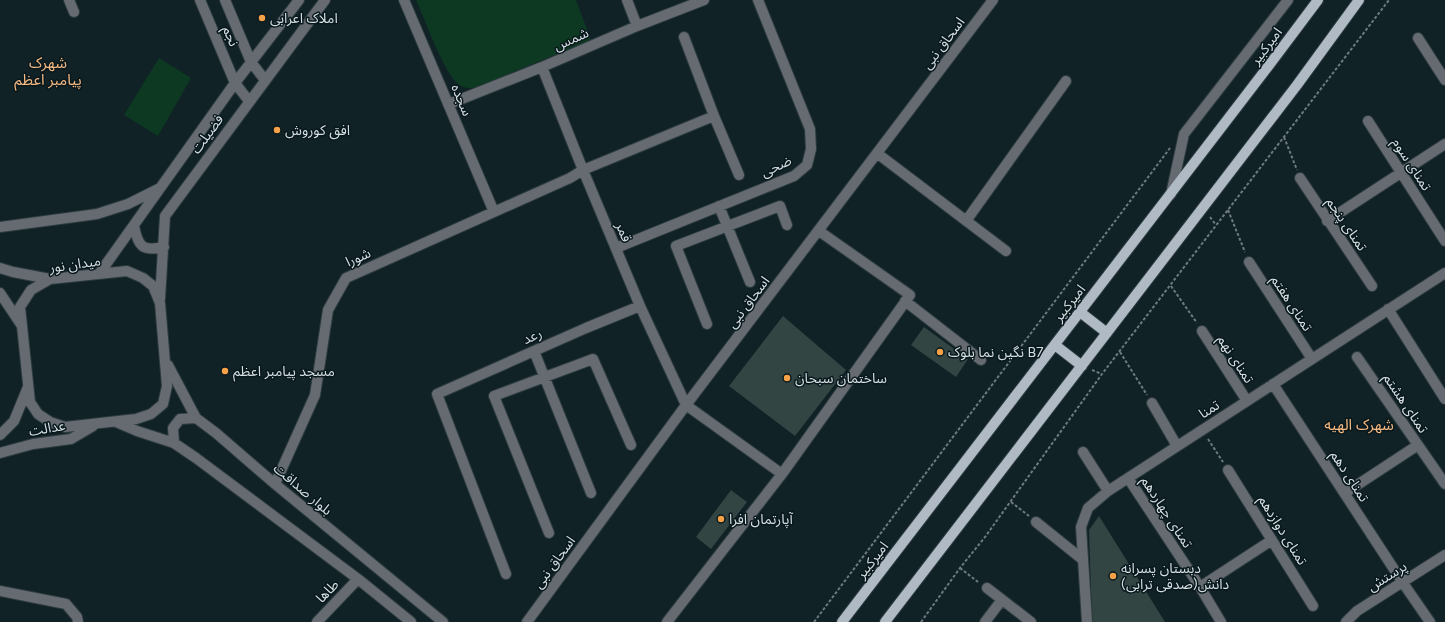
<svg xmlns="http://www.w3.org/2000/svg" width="1445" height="622" font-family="Figtree,'Noto Sans Arabic',sans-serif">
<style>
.green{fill:#0d3922}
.building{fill:#324543}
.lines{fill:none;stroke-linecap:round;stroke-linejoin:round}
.minor-casing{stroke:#2c3c40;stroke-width:12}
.major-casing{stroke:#2c3c40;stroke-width:12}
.path{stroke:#6d7b7f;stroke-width:2;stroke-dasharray:3 2;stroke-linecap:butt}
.minor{stroke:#666b71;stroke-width:10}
.major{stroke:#afbac5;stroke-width:10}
.poi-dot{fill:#f7a248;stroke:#08181d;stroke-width:1.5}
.labels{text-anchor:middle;stroke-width:3;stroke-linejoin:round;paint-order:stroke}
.poi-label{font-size:14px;fill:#d5dfe2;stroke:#08181d;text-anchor:start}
.street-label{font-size:14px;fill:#d5dfe2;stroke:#08181d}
.neighbourhood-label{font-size:15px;fill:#f6ba82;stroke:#08181d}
</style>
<rect width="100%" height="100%" fill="#112226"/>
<!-- green -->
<path class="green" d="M416 0H576L591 40 474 88C469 88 464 88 459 85 444 73 425 20 416 0Z
M159 58 191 78 158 136 124 115Z"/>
<!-- building -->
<path class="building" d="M783 316 846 370 795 436 729 386Z
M924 327 968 359 956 377 911 345Z
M731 490 747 502 711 549 696 537Z
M1099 516 1165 622H1092L1089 530Z"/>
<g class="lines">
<!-- minor casing -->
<g class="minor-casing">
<path id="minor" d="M69 0 74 12
M200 0 235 83 249 101
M225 0 251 62 265 80
M404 0 494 212
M627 0 637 26
M684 37 714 116 739 175
M1418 38 1445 80
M542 67 583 170 640 306 686 405 782 474
M449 104 542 67 637 26 704 0
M1368 121 1445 241
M878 154 1006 251
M1300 178 1372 286
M1171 194 1184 134 1288 0
M719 206 750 282
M966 221 1066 81
M1327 221 1445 144
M134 226C138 246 142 252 164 247
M0 227 97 214 128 204 160 188
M616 248 794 176 807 165 811 149 810 129 758 0
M1249 262 1312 359
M0 268 13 272 50 279
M127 271 143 278 153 286 160 303 167 386 163 404 151 414 136 419 65 427 50 422 38 414 30 402 20 307 31 290 50 279Z
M99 274 235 83 299 0
M0 293 22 326
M160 299 165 216 325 0
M905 301 981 360
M1388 309 1445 399
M707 324 676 246 780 206 787 225
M1202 331 1247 401
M534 351 591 493
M1357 357 1445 484
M168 365 196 418 216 433 275 484 443 622
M1273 384 1403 583 1430 622
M1152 403 1177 446
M116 422 137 431 174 443 196 458 358 579 411 622
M0 435 14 421 28 387
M174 443 173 428 180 419 196 418
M1083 452 1108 491
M0 453 33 444 71 439 93 426
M1228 470 1313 606
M1128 478 1200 587 1221 622
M275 484 315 395 328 310 346 278 570 178 583 170 714 116
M1345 493 1418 445
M1036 522 1082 559
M549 533 494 396 593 359 631 445
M506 574 437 394 586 328 640 306
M1200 587 1272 540
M987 588 1031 622
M0 591 66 604 77 617 78 622
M317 622 358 579
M527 622 686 405 993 0
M667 622 782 474 910 295 819 231
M985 622 1001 601
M1087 622 1081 527 1088 508 1108 491 1445 273
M1346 622 1357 611 1445 555"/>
</g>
<!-- major casing -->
<g class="major-casing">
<path id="major" d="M1080 312 1107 333
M1055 345 1082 366
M842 622 1270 64 1318 0
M885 622 1297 85 1359 0"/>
</g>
<!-- path -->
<path class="path" d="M1284 137 1297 170
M1228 210 1245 252
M1210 217 1216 225
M1171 286 1197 323
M1120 352 1147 395
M1092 370 1102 374
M1208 439 1223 462
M1011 502 1029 516
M960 568 978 582
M814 622 1170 148
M921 622 960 568 985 537 1102 374 1389 0"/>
<!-- minor -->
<use href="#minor" class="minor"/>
<!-- major -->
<use href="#major" class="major"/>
</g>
<!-- markers -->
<g class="poi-dot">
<circle cx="262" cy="18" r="4"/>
<circle cx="277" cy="130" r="4"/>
<circle cx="940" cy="352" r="4"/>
<circle cx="225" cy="371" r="4"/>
<circle cx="787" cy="378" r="4"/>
<circle cx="721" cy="519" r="4"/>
<circle cx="1113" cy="576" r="4"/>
</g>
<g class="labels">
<!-- poi labels -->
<g class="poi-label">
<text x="270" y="23">املاک اعرابی</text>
<text x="285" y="135">افق کوروش</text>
<text x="948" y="357">نگین نما بلوک B7</text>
<text x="233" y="376">مسجد پیامبر اعظم</text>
<text x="795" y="383">ساختمان سبحان</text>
<text x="729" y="524">آپارتمان افرا</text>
<text x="1121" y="573">دبستان پسرانه<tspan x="1121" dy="16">دانش(صدقی ترابی)</tspan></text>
</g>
<!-- street labels -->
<g class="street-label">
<text transform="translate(231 36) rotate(67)" y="5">نجم</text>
<text transform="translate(571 39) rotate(-24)" y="5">شمس</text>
<text transform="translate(943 43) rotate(-53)" y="5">اسحاق نبی</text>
<text transform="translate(1266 46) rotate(-53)" y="5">امیرکبیر</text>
<text transform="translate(462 100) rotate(67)" y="5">سجده</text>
<text transform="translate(207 134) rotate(-54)" y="5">فضیلت</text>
<text transform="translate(1412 164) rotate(57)" y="5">تمنای سوم</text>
<text transform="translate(776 166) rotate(-26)" y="5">ضحی</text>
<text transform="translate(1347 224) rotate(56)" y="5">تمنای پنجم</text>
<text transform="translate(624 232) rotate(67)" y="5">قمر</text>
<text transform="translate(358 257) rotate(-24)" y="5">شورا</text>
<text transform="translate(75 264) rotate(-8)" y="5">میدان نور</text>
<text transform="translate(748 302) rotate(-53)" y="5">اسحاق نبی</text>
<text transform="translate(1069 303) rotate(-52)" y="5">امیرکبیر</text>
<text transform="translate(1292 303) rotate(57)" y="5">تمنای هفتم</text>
<text transform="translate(532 336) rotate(-24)" y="5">رعد</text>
<text transform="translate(1236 359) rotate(57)" y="5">تمنای نهم</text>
<text transform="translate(1406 403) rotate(56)" y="5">تمنای هشتم</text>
<text transform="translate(1209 409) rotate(-33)" y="5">تمنا</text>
<text transform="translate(47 428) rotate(-10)" y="5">عدالت</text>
<text transform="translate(1350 476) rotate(57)" y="5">تمنای دهم</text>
<text transform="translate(303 489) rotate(40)" y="5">بلوار صداقت</text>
<text transform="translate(1167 512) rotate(57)" y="5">تمنای چهاردهم</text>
<text transform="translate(1283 530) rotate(58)" y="5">تمنای دوازدهم</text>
<text transform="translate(872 560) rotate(-52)" y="5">امیرکبیر</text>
<text transform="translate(554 562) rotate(-54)" y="5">اسحاق نبی</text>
<text transform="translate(1387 576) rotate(-32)" y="5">پرستش</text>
<text transform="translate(327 591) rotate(-46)" y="5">طاها</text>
</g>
<!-- neighbourhood labels -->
<g class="neighbourhood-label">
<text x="48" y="68">شهرک<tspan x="48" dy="17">پیامبر اعظم</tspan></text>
<text x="1359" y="430">شهرک الهیه</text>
</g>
</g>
</svg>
